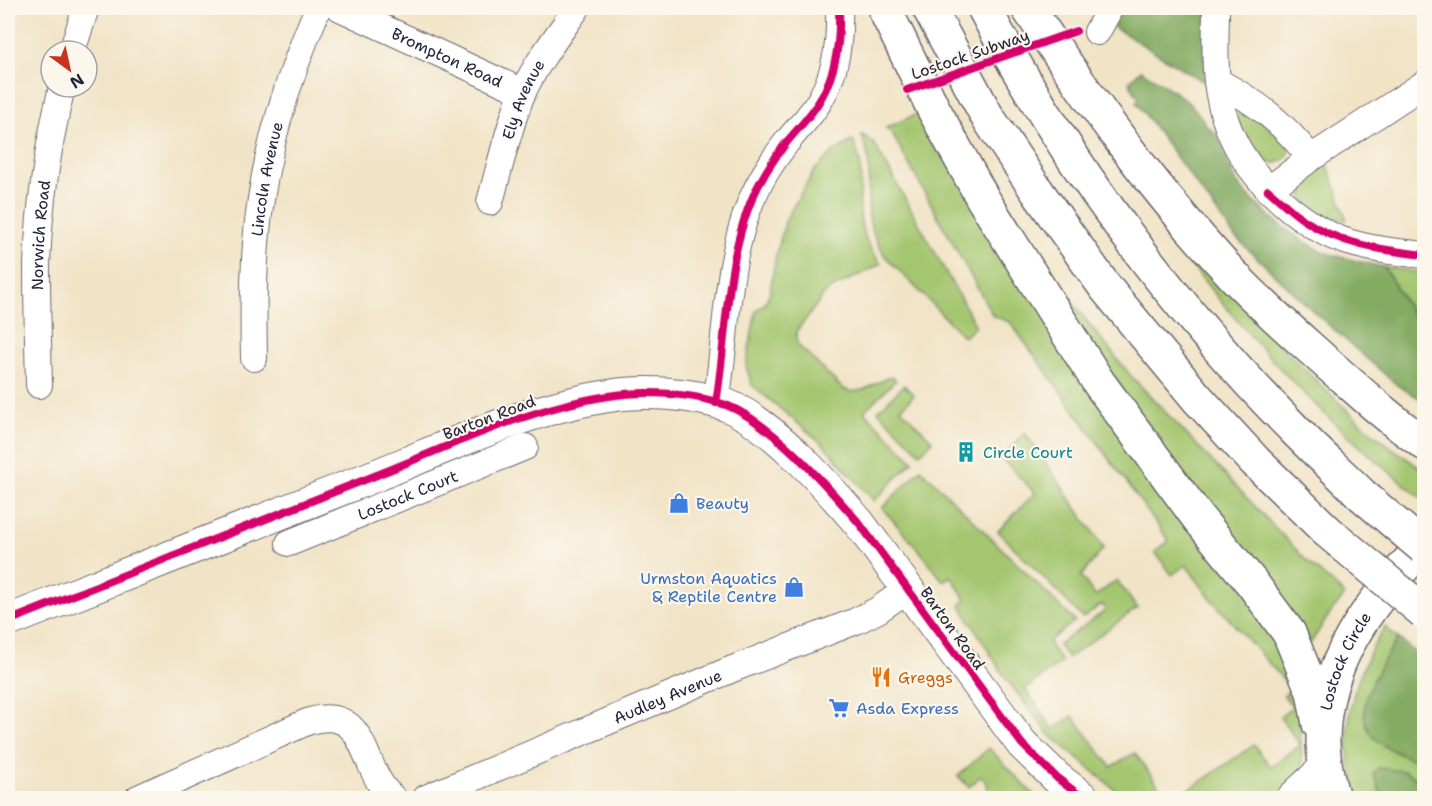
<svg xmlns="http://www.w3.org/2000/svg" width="1432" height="806" font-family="'Shantell Sans',sans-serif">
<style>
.green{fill:#a4c66f;stroke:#637455;stroke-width:1.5}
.forest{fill:#83ab62;stroke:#52664e;stroke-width:1.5}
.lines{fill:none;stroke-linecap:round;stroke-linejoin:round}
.minor-casing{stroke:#6a666c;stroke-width:28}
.tertiary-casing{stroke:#6a666c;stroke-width:34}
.trunk-casing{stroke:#6a666c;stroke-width:36}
.motorway-casing{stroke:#6a666c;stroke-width:36}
.minor{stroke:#fff;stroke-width:26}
.tertiary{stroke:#fff;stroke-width:32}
.trunk{stroke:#fff;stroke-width:33}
.motorway{stroke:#fff;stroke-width:33}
.motorway-bridge-casing{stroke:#6a666c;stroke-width:36;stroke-linecap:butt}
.motorway-bridge{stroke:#fff;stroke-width:33}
.cycleway-casing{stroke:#fbf7ec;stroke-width:11}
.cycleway{stroke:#d6006c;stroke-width:8}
.labels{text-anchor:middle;stroke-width:4.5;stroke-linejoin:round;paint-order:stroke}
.street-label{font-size:16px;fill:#22223b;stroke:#fbf7ec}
.culture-label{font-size:16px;fill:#0d838f;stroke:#fbf7ec;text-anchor:start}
.shop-label{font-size:16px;fill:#366cbe;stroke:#fbf7ec;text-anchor:start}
.food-label{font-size:16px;fill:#c56008;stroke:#fbf7ec;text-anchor:start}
</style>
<rect width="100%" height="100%" fill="#fbf7ec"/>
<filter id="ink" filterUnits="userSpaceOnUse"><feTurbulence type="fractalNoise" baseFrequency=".0167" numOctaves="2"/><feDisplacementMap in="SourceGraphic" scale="12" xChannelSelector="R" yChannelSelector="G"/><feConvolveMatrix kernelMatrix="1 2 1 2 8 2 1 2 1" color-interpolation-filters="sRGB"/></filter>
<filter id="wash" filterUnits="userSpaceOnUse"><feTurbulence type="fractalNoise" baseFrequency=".008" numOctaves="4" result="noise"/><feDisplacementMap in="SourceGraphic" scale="24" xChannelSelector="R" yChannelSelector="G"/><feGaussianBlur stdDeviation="1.35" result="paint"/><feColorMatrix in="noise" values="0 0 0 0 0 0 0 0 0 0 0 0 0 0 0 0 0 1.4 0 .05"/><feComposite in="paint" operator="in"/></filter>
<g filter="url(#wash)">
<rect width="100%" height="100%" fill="#f1e3c6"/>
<!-- green -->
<path class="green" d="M1241 103 1289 146C1289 153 1288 158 1281 161 1256 174 1234 127 1236 108Z
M921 112 1282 642 1299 700 1303 783 1284 798H1177L1254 745 1271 767 1300 745 1280 717 1293 707 1284 696 1291 688 1211 599 1186 565 1172 575 1155 552 1169 541 1010 322 993 316 891 132 886 128Z
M861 135 865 136 875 145 976 326 964 337 885 256C879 246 872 235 870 222 864 193 876 163 861 135Z
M853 140C864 165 860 179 860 204 859 228 867 246 881 264L827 291 796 332 797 344 842 388 851 392 863 390 892 376 896 380 864 411 913 461 874 501 824 445 752 385 746 366 756 311 765 303 770 292 776 255 786 219 814 171 832 153Z
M1326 160 1347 220C1329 219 1298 210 1303 185 1305 175 1319 166 1326 160Z
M1122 167C1197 257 1273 343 1359 421 1379 440 1403 455 1424 471V500C1335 431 1255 347 1185 257 1163 228 1143 197 1122 167Z
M1007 214 1092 328 1132 377 1306 560 1345 595 1329 615 1310 644 1172 466Z
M1384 267 1424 273V322L1415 318Z
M904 385 914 395 901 409 933 441 920 453 878 411Z
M1025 433 1104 548 1081 576 1095 596 1117 580 1137 608 1068 658 1058 645 1106 610 1102 604 1083 618 998 531 1035 493 1001 458Z
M921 469 1075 621 1048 642 1062 662 1025 689 1053 729 1073 716 1111 767 1135 753 1167 798H1130L1118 792 1050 735 1006 679 960 605 966 600 951 576 943 581 924 556 882 508Z
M1385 627 1398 638 1372 681 1384 746 1424 765V782L1404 771 1378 788 1384 798H1360C1334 741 1352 678 1385 627Z
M989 748 1037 798H988L987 783 981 776 969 787 958 776Z"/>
<!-- forest -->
<path class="forest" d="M1110 8H1209L1204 82 1115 28 1109 21Z
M1141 70C1163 85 1195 100 1206 126 1226 137 1224 163 1236 181 1253 206 1302 245 1330 254 1347 259 1366 263 1384 267L1414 318 1424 322V401L1398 386 1316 314 1235 237 1136 102 1139 99 1129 82Z
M1398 638 1424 660V765C1412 759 1398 754 1386 747 1340 720 1379 669 1398 638Z
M1378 768 1404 771 1424 782V798H1384L1373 774Z"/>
</g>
<g filter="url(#ink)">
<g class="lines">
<!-- minor casing -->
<g class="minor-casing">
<g id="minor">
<path id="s1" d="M340 8 523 92"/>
<path d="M1216 8C1216 31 1214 57 1217 81 1223 135 1248 173 1289 208 1304 220 1321 232 1339 239 1366 249 1396 252 1424 255"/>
<path d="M1097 32 1110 8"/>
<path d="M72 51 86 8"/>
<path d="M1217 81C1259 104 1280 120 1311 158"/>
<path d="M1268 190 1311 158 1424 84"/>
<path id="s2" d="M490 202C500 166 508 129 522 94 536 63 558 35 577 8"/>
<path id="s3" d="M254 358C253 313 253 267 258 222 266 148 289 75 318 8"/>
<path id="s4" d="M39 385C38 345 37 305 37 265 39 205 48 145 62 87"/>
<path d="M716 403C727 336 725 265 751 201 760 180 772 161 786 143 797 129 811 116 820 100 837 71 840 40 839 8"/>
<path id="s5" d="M289 543 525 447"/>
<path d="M138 798 307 722C370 701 359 771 393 798"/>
<path id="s6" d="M426 798 730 670 856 621 878 610 908 589"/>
</g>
</g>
<!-- tertiary casing -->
<g class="tertiary-casing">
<path id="tertiary" d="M8 621C130 572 253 523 377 475 452 445 528 408 609 396 644 390 692 393 726 405 772 423 827 486 859 523L1022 744 1057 778 1083 798
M1293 798 1325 768"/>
</g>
<!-- trunk casing -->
<g class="trunk-casing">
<g id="trunk">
<path d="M1289 633 1313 692 1319 724"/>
<path id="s7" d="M1333 798C1328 781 1324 763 1323 744 1322 662 1371 601 1424 545"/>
</g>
</g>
<!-- motorway casing -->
<g class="motorway-casing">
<path id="motorway" d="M884 8 934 110 983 199 1099 383 1199 519 1252 583 1289 633
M929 8 987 116 1037 191 1105 287 1197 398 1255 461 1327 531
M984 8C1064 160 1172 306 1293 428 1315 451 1339 472 1362 495
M1028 8C1090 101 1156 193 1233 275 1263 307 1297 336 1329 365 1360 392 1390 420 1424 443"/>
</g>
<!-- minor -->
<use href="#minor" class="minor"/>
<!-- tertiary -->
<use href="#tertiary" class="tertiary"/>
<!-- trunk -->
<use href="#trunk" class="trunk"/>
<!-- motorway -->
<use href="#motorway" class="motorway"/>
<!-- motorway-bridge casing -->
<g class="motorway-bridge-casing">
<path id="motorway-bridge" d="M1362 495 1424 548
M1327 531 1424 612"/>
</g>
<!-- motorway-bridge -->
<use href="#motorway-bridge" class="motorway-bridge"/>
<!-- cycleway casing -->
<g class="cycleway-casing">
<path id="cycleway" d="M907 90 1076 31
M1268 190C1280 200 1291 211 1304 220 1340 245 1382 250 1424 255
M716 403C727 336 725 265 751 201 760 180 772 161 786 143 797 129 811 116 820 100 837 71 840 40 839 8
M8 621C130 572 253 523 377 475 452 445 528 408 609 396 644 390 692 393 726 405 772 423 827 486 859 523L1022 744 1057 778 1083 798"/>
</g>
<!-- cycleway -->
<use href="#cycleway" class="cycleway"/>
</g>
</g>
<!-- icons -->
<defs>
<g id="building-bare" transform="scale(1.62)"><path d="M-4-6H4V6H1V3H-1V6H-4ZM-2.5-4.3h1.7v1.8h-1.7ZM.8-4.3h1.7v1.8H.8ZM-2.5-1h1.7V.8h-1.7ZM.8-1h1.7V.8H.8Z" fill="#0f9aa8" stroke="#fbf7ec" stroke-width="2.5" paint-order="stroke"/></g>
<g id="shop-bare" transform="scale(1.62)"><path d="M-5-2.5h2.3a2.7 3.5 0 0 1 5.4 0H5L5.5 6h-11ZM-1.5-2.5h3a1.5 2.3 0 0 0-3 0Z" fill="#3f7fe0" stroke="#fbf7ec" stroke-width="2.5" paint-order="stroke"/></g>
<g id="restaurant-bare" transform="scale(1.62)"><path d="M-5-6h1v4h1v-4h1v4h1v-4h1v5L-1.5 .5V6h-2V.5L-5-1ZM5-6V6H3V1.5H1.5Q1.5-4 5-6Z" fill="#e8710a" stroke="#fbf7ec" stroke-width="2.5" paint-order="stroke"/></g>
<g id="supermarket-bare" transform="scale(1.62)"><path d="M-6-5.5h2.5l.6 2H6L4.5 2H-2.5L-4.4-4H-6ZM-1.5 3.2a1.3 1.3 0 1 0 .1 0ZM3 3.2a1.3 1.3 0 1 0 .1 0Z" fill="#3f7fe0" stroke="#fbf7ec" stroke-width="2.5" paint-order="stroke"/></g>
</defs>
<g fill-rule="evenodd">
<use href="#building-bare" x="966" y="452"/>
<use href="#shop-bare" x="679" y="503"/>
<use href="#shop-bare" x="794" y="587"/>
<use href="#restaurant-bare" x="881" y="677"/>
<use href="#supermarket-bare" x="839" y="708"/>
</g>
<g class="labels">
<!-- street labels -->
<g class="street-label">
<text transform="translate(970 54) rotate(-19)" y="6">Lostock Subway</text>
<text dy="6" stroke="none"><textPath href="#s1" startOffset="118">Brompton Road</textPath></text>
<text dy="6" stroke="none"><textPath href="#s2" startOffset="108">Ely Avenue</textPath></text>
<text dy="6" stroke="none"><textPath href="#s3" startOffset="180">Lincoln Avenue</textPath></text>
<text dy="6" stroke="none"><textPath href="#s4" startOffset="150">Norwich Road</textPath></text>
<text transform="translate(489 417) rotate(-21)" y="6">Barton Road</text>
<text dy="6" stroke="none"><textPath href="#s5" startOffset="128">Lostock Court</textPath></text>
<text transform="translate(953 628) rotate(54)" y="6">Barton Road</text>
<text dy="6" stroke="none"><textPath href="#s7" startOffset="142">Lostock Circle</textPath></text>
<text dy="6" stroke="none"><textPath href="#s6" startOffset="262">Audley Avenue</textPath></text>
</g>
<!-- culture labels -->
<g class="culture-label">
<text x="983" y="458">Circle Court</text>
</g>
<!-- shop labels -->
<g class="shop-label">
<text x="696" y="509">Beauty</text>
<text x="777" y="584" text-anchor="end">Urmston Aquatics<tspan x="777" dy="18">&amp; Reptile Centre</tspan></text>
<text x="856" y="714">Asda Express</text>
</g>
<!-- food labels -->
<g class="food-label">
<text x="898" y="683">Greggs</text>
</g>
</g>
<!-- margin -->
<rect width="1432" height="806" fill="none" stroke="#fbf7ec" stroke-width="30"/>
<!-- north arrow -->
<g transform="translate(69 69) rotate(147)"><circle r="28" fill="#fbf7ec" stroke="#a4a2a5" stroke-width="1.5"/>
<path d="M0-4.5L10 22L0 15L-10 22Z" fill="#c8321e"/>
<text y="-9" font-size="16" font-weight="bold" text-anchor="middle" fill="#22223b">N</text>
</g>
</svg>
